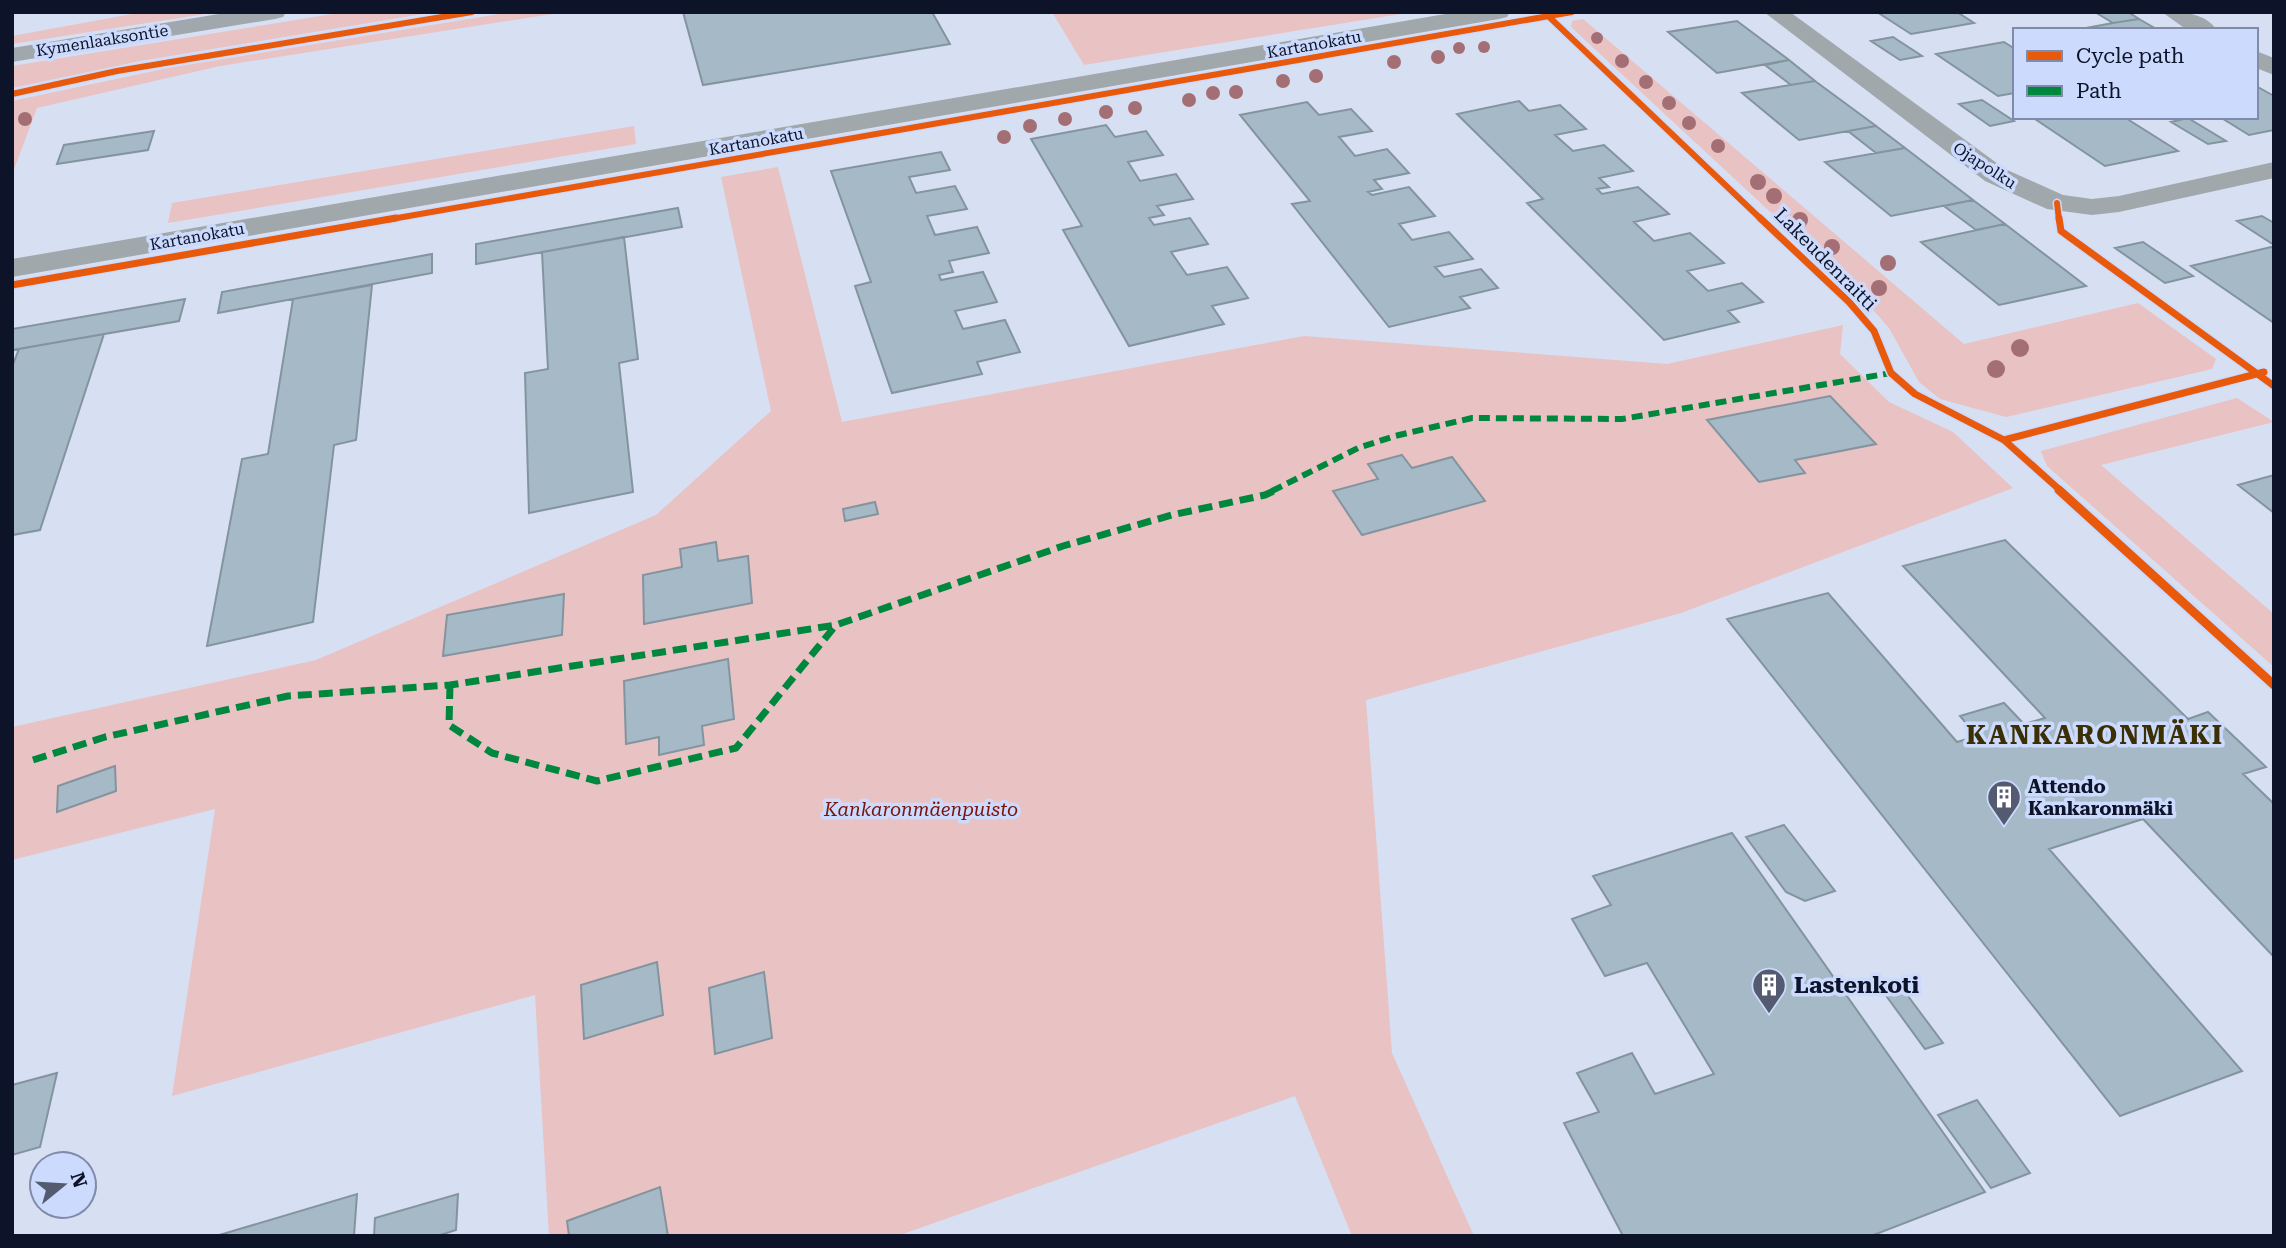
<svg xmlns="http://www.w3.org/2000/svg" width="2286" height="1248" font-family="'Roboto Serif',serif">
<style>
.green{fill:#e9c2c4}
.building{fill:#a5bac6;stroke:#83949f;stroke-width:2}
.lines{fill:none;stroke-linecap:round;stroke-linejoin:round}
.street{fill:#a0a8ac;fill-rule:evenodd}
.secondary{fill:#a0a8ad;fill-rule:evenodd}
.quiet-far1{stroke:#00873e;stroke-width:6;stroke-dasharray:11 6;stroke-linecap:butt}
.quiet{stroke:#00873e;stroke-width:7;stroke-dasharray:14 7;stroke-linecap:butt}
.cycleway-far2-casing{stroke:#ccdafe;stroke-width:9}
.cycleway-far1-casing{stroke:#ccdafe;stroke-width:10}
.cycleway-casing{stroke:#ccdafe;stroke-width:13}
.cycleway-far2{stroke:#e8590c;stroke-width:6}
.cycleway-far1{stroke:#e8590c;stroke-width:7}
.cycleway{stroke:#e8590c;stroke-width:9}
.tree{fill:#a36f74}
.labels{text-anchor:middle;stroke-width:7;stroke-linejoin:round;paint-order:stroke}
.far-street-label{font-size:16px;fill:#0d1429;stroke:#ccdafe}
.street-label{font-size:19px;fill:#0d1429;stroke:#ccdafe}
.poi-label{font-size:19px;font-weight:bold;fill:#0d1429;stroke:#ccdafe;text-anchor:start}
.park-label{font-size:19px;font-style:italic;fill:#79130c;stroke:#ccdafe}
.near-poi-label{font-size:23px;font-weight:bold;fill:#0d1429;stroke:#ccdafe;text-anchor:start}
.district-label{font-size:26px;font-weight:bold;letter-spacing:2px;fill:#3d2f04;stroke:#ccdafe}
</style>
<rect width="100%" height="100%" fill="#d7dff3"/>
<!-- green -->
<path class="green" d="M143 12H218L12 44V36Z
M345 12H435L140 61 12 88V66Z
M512 12H565L220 66 37 108 12 175V101L168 68Z
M1052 12H1413L1084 65Z
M1583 19 1964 344 2138 303 2216 359 2212 369 2006 417 1940 399 1919 382 1889 328 1862 297 1571 27 1572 21Z
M634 126 636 144 168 223 172 203Z
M778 167 842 422 1304 336 1667 364 1843 325 1840 354 1889 402 1953 432 2013 488 1681 613 1366 700 1392 1053 1474 1236H1352L1295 1096 897 1236H549L535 995 172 1096 215 809 12 860V727L316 660 656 515 771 411 721 177Z
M2237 398 2274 422 2101 465 2274 614V667L2047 466 2041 451Z"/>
<!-- building -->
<path class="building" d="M683 12H932L950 44 703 85Z
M1877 12H1957L1974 23 1911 34Z
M2095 12H2128L2139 19 2113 23Z
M2139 19 2158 30H2075L2113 23Z
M1737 21 1789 60 1717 73 1668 32Z
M1893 37 1922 56 1900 60 1871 41Z
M2004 42 2015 49V93L1998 96 1936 54Z
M1789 60 1815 81 1791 85 1765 65Z
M1815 81 1876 126 1799 140 1742 93Z
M2256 86 2274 96V130L2249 135 2220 117H2256Z
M1982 100 2014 121 1990 126 1959 104Z
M1519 101 1529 111 1560 105 1586 129 1555 135 1573 151 1604 145 1633 171 1599 178 1609 187 1597 189 1602 194 1638 187 1669 214 1634 222 1654 241 1690 233 1724 263 1687 271 1708 291 1742 283 1763 302 1728 311 1739 322 1664 340 1527 203 1543 199 1457 114Z
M1307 102 1319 115 1351 109 1372 131 1339 137 1355 156 1387 149 1409 173 1374 180 1382 189 1368 192 1372 195 1409 187 1435 216 1399 224 1412 240 1449 232 1473 259 1435 267 1444 277 1481 269 1498 288 1460 297 1470 308 1389 327 1292 204 1310 201 1240 115Z
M2045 117H2124L2178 151 2105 166 2035 119Z
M2188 118 2226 141 2208 144 2171 122Z
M1106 125 1115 137 1146 131 1163 155 1128 162 1140 181 1176 174 1193 199 1157 206 1164 215 1149 218 1154 225 1190 218 1208 244 1171 252 1187 275 1227 267 1248 298 1212 306 1224 324 1129 346 1063 230 1082 226 1031 139Z
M1876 126 1905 148 1876 153 1848 131Z
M154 131 148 150 57 164 64 145Z
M1905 148 1973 200 1891 216 1825 162Z
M941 152 950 170 909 177 916 193 955 186 967 209 927 216 935 235 977 227 989 253 949 261 953 272 939 275 941 280 983 272 997 302 955 311 963 329 1005 320 1020 352 977 362 982 374 892 393 855 286 871 282 831 171Z
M1973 200 2005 224 1976 230 1944 206Z
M678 208 682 227 476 264V244Z
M2262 216 2274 223V245L2237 221Z
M2005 224 2086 286 1999 305 1921 242Z
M624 237 638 359 619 363 633 492 529 513 525 373 548 369 542 252Z
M2143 242 2193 276 2165 283 2115 248Z
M2271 247 2274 248V323L2191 266Z
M432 254V273L218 313 222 292Z
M372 285 356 440 334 445 313 622 207 646 242 459 268 454 293 299Z
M185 299 179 321 12 350V329Z
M104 334 40 530 13 535 12 538V367L19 349Z
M1830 396 1876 444 1795 460 1805 473 1759 482 1707 420Z
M1402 455 1412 468 1452 457 1485 501 1362 535 1333 491 1378 479 1368 464Z
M2274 475V513L2238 485Z
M875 502 878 514 845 521 843 509Z
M2005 540 2188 719 2208 712 2266 767 2243 774 2274 804V957L2143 819 2049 849 2242 1071 2120 1116 1727 619 1828 593 1957 742 1977 736 1960 716 2004 703 2024 724 2045 718 1903 566Z
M716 542 718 561 748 556 752 603 644 624 643 575 682 567 680 549Z
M564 594 562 635 443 656 447 615Z
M728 659 734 719 702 726 704 745 659 755V737L626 744 624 681Z
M115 766 116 791 57 812 58 786Z
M1784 825 1835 891 1805 901 1786 892 1746 837Z
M1732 833 1985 1192 1871 1236H1623L1564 1123 1599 1112 1577 1073 1632 1053 1655 1094 1714 1074 1647 963 1605 976 1572 919 1611 905 1593 876Z
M657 962 663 1015 584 1039 581 985Z
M764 972 772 1038 715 1054 709 988Z
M1896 980 1943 1043 1925 1049 1879 986Z
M57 1073 40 1147 12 1155V1085Z
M1977 1100 2030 1173 1991 1188 1938 1115Z
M660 1187 668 1236H569L567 1221Z
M357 1194 354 1236H216Z
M458 1194 456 1230 437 1236H374L375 1218Z"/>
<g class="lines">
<!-- street -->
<path class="street" d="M1457 12H1510L1507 17 1499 19 12 277V259Z
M1764 12H1790L2005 169 2063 195 2092 199 2119 196 2274 162V178L2119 212 2092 215 2047 209 1985 181Z
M2162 12C2182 12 2204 12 2217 30H2187Z
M2256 51 2274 58V75L2256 68Z"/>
<!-- secondary -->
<path class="secondary" d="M231 12H286L283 17 275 19 12 62V48Z"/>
<!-- quiet-far1 -->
<path class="quiet-far1" d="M1272 491 1358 448 1395 436 1472 418 1622 419 1891 373"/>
<!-- quiet -->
<path class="quiet" d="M450 685 449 725 492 753 597 781 736 748 836 625
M33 760 105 737 288 696 450 685 836 625 1063 546 1172 515 1265 495 1276 490"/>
<!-- cycleway-far2 casing -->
<g class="cycleway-far2-casing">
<path id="cycleway-far2" d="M1544 12 1762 220
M12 94 117 71 472 12
M2057 203 2059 220
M386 220 1572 12"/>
</g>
<!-- cycleway-far1 casing -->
<g class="cycleway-far1-casing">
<path id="cycleway-far1" d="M1760 218 1849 302 1874 331 1891 373 1915 394 2004 440 2061 491
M2059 218 2061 231 2274 386
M12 285 396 218
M2004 440 2264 372"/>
</g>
<!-- cycleway casing -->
<g class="cycleway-casing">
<path id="cycleway" d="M2059 490 2274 685"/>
</g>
<!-- cycleway-far2 -->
<use href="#cycleway-far2" class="cycleway-far2"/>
<!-- cycleway-far1 -->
<use href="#cycleway-far1" class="cycleway-far1"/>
<!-- cycleway -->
<use href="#cycleway" class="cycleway"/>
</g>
<!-- trees -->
<g class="tree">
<circle cx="1597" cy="38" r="6"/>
<circle cx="1484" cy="47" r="6"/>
<circle cx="1459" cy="48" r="6"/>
<circle cx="1438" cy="57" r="7"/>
<circle cx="1622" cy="61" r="7"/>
<circle cx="1394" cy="62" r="7"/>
<circle cx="1316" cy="76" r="7"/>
<circle cx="1283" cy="81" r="7"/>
<circle cx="1646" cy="82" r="7"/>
<circle cx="1236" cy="92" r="7"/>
<circle cx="1213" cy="93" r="7"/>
<circle cx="1189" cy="100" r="7"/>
<circle cx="1669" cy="103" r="7"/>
<circle cx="1135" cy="108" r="7"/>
<circle cx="1106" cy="112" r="7"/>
<circle cx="25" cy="119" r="7"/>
<circle cx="1065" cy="119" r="7"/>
<circle cx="1689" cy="123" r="7"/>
<circle cx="1030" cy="126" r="7"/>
<circle cx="1004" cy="137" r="7"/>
<circle cx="1718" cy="146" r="7"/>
<circle cx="1758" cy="182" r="8"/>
<circle cx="1774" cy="196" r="8"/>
<circle cx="1800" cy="220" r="8"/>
<circle cx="1832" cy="247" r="8"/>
<circle cx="1888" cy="263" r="8"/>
<circle cx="1879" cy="288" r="8"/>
<circle cx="2020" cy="348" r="9"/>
<circle cx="1996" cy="369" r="9"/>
</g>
<!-- icons -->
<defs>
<g id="building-pin" transform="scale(1.75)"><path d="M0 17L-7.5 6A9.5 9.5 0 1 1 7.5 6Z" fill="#545b70" stroke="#ccdafe"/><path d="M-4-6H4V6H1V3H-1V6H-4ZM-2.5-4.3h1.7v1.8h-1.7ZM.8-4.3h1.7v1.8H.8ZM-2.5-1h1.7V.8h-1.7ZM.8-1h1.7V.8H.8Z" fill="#fff"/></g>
</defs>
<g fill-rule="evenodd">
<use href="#building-pin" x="2004" y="797"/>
<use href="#building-pin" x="1769" y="985"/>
</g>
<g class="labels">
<!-- far-street labels -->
<g class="far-street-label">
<text transform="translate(102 40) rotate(-9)" y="6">Kymenlaaksontie</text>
<text transform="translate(1314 44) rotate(-10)" y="6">Kartanokatu</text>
<text transform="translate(756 141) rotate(-10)" y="6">Kartanokatu</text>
<text transform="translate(1985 165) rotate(33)" y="6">Ojapolku</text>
<text transform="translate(197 236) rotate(-10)" y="6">Kartanokatu</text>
</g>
<!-- street labels -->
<g class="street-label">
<text transform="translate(1826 259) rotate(45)" y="7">Lakeudenraitti</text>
</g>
<!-- poi labels -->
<g class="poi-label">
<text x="2028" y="793">Attendo<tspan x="2028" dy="22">Kankaronmäki</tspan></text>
</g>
<!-- park labels -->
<g class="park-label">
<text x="921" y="816">Kankaronmäenpuisto</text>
</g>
<!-- near-poi labels -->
<g class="near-poi-label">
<text x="1794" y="993">Lastenkoti</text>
</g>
<!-- district labels -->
<g class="district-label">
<text x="2095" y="744">KANKARONMÄKI</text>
</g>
</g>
<!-- border -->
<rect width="2286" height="1248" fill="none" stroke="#0d1429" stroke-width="28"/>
<!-- legend -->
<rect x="2013" y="28" width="245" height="91" fill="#ccdafe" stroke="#808ba9" stroke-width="2"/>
<rect x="2027" y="51" width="35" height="10" fill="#e8590c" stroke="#808ba9" stroke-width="2"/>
<text x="2076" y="63" font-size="21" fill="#0d1429">Cycle path</text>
<rect x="2027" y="86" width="35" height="10" fill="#00873e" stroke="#808ba9" stroke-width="2"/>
<text x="2076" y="98" font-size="21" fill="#0d1429">Path</text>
<!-- north arrow -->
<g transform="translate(63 1185) rotate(72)"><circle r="33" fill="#ccdafe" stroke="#808ba9" stroke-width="2"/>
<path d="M0-5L12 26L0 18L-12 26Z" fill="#545b70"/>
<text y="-10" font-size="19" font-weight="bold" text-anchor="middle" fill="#0d1429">N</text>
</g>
</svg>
